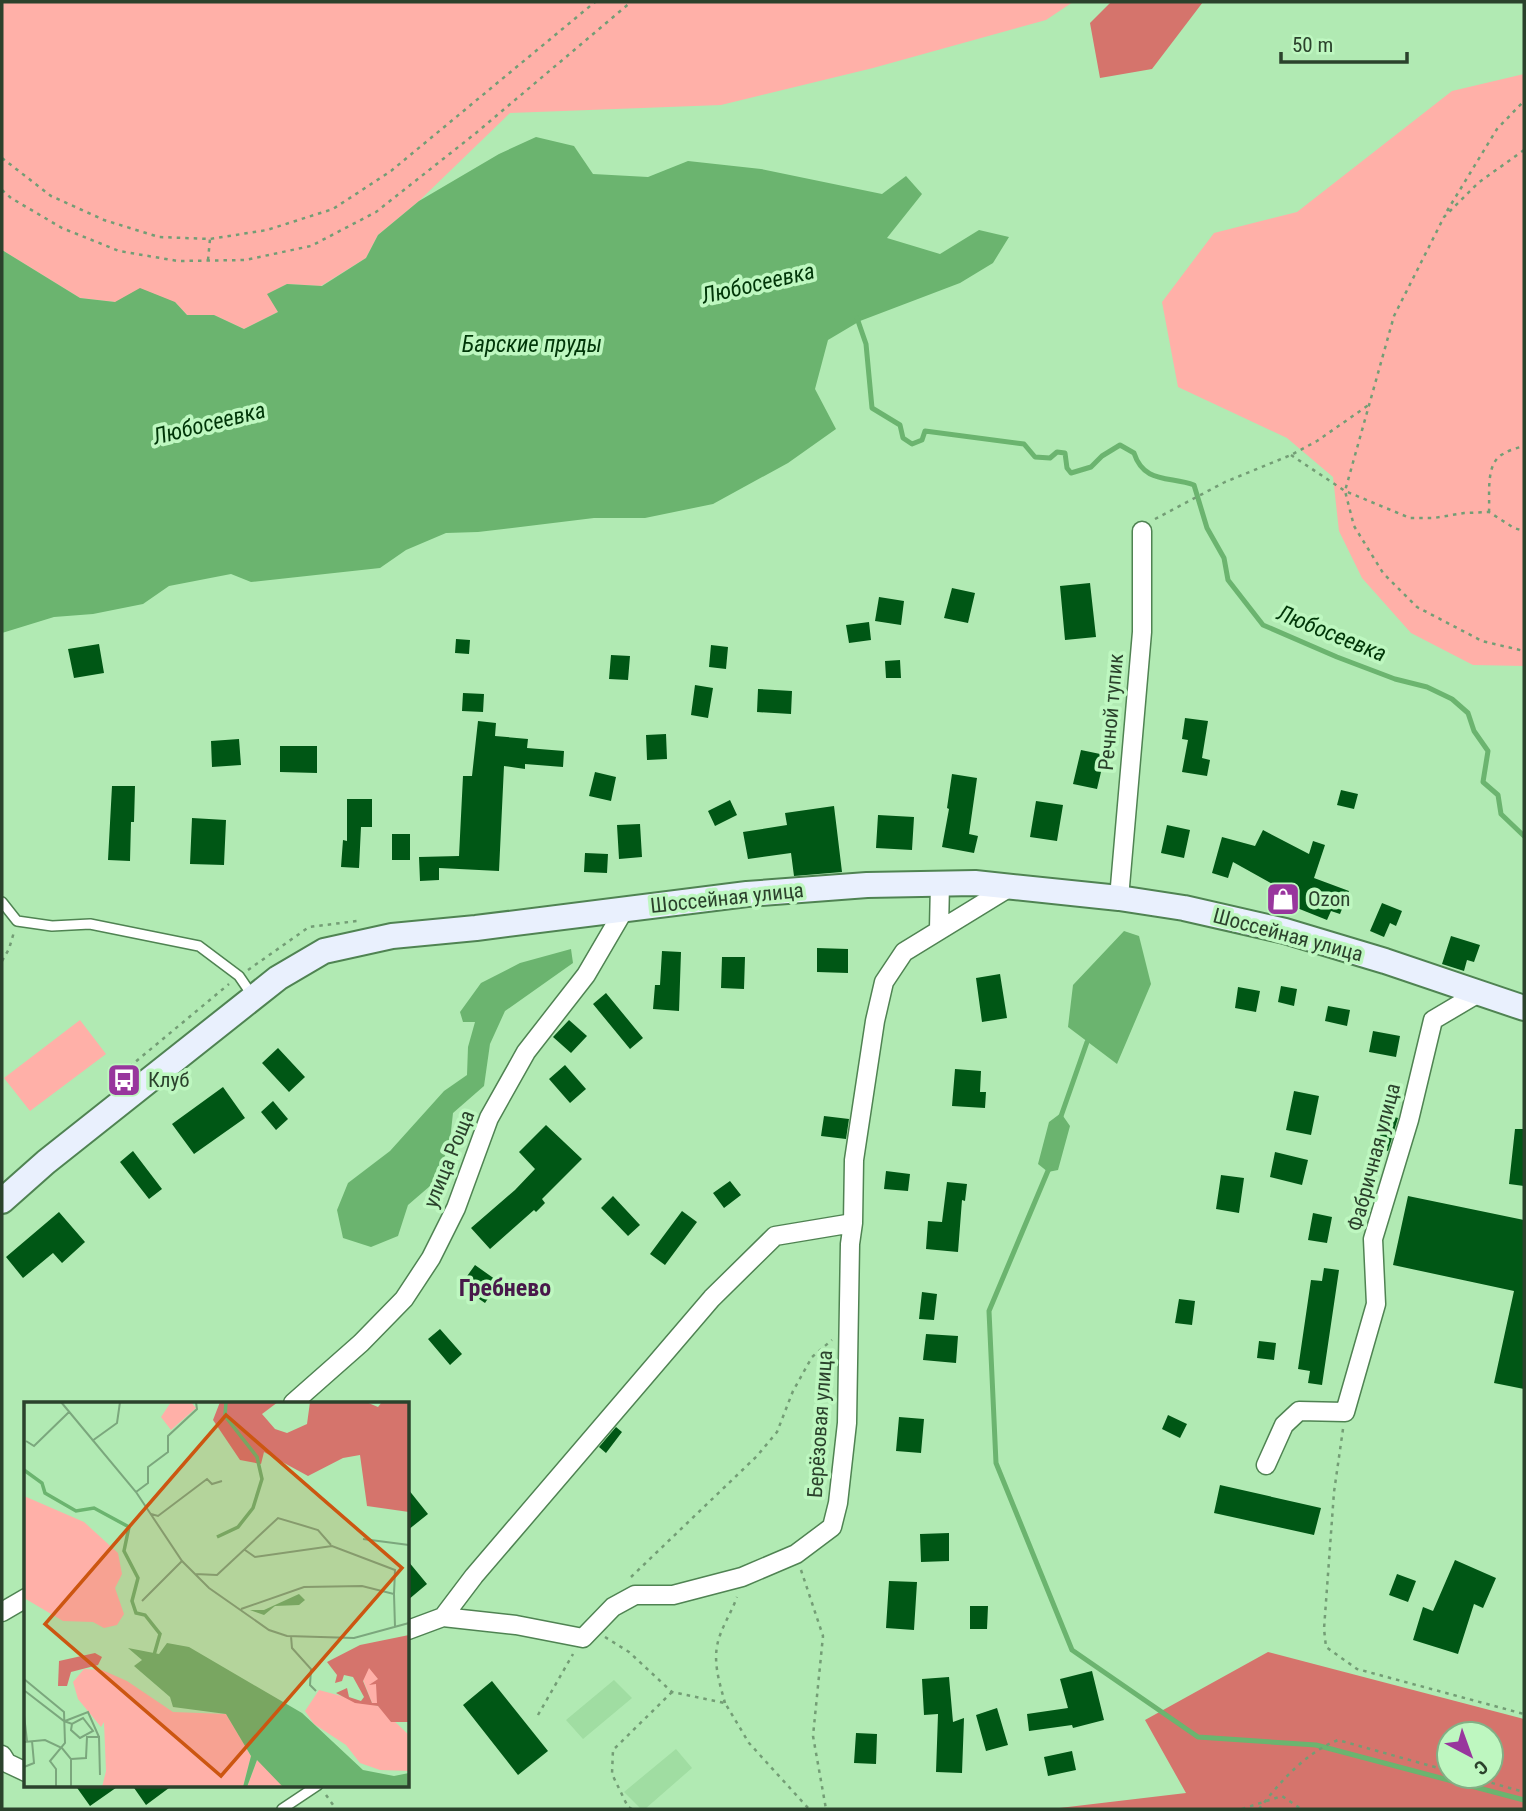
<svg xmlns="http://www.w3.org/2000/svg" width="1526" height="1811" font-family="'Roboto Condensed',sans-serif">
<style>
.built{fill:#a0dda2}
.green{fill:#ffb0a8}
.forest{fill:#d5746c;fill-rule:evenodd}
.water{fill:#6bb46f}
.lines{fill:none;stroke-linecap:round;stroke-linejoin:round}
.stream{stroke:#6bb46f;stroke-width:5}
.building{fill:#005715}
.lane-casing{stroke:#4f8352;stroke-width:12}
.street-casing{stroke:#4f8352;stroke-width:21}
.secondary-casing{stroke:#4f8352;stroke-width:28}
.path{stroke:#739d75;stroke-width:2.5;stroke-dasharray:3.5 5;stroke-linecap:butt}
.lane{stroke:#fff;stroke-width:9}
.street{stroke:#fff;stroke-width:18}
.secondary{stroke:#e9f0fd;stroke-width:24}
.labels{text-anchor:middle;stroke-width:7;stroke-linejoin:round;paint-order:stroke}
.street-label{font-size:21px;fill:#2b422c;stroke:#bef7c0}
.poi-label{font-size:21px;fill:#2b422c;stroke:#bef7c0;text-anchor:start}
.water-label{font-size:23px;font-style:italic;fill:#003608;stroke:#bef7c0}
.quarter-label{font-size:24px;font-weight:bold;fill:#48194a;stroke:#bef7c0}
.inset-river{fill:none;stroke:#6bb46f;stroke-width:3.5}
.inset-road{fill:none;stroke:#7ba77d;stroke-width:2}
.view{fill:#cc5611;fill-opacity:0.15;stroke:#cc5611;stroke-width:3.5}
.inset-edge{fill:none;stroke:#2b422c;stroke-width:3.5}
</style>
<rect width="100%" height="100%" fill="#b1eab3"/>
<!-- built -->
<path class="built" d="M614 1680 632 1698 583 1739 566 1720Z
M676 1749 692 1768 645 1809H641L624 1792Z"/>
<!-- green -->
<path class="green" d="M2 2H1073L1046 20 873 68 721 105 510 113 419 201 378 235 366 258 321 286 287 284 268 294 278 312 244 329 214 315H187L175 302H115L80 298 2 250Z
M1524 74V666L1473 665 1411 633 1362 578 1339 531 1333 477 1287 438 1178 387 1162 302 1214 233 1297 212 1452 91Z
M80 1020 106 1054 30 1111 4 1078Z"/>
<!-- forest -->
<path class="forest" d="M1111 2H1203L1152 69 1100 78 1090 23Z
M1268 1652 1524 1719V1809H1051L1186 1793 1145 1720ZM1449 1734H1491V1776H1449Z"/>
<!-- water -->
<path class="water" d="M536 137 574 146 593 174 648 177 688 161 761 169 882 194 906 176 922 194 887 238 940 254 979 230 1009 237 993 263 960 283 860 321 828 340 815 389 836 429 788 463 713 504 645 518H594L478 532 446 533 406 550 380 568 251 582 231 574 169 586 143 604 93 614 54 617 2 633V250L80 298 115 302 140 288 175 302 187 315H214L244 329 278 312 267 294 287 284 322 286 366 258 378 235 419 201 499 154Z
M1124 931 1139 936 1151 984 1117 1064 1068 1027 1073 985Z
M571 949 573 963 505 1011 490 1044 484 1086 453 1113 450 1140 437 1180 408 1205 398 1236 371 1247 343 1238 337 1210 348 1183 390 1151 444 1091 467 1075 468 1047 475 1022H463L460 1012 481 983 520 963Z
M1061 1113 1070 1126 1058 1170 1048 1172 1038 1164 1049 1122Z"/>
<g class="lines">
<!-- stream -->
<path class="stream" d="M857 318 866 344 872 408 900 425 903 438 912 444 922 440 925 431 1024 444 1035 457 1050 458 1057 452 1065 453 1067 468 1071 473 1091 467 1102 456 1120 445 1134 453C1144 484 1170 476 1194 485L1207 528 1224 558 1228 580 1263 625 1337 657 1395 679 1427 687 1452 699 1468 713 1474 731 1488 751 1483 782 1498 795 1501 814 1524 836
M1060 1119 1087 1042
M1050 1166 989 1311 996 1463 1072 1650 1198 1737 1316 1745 1524 1800"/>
</g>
<!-- building -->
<path class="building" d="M1090 583 1096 637 1065 640 1060 586Z
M952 588 975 593 968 623 944 618Z
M879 597 904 601 901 625 875 621Z
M869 622 871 640 849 643 846 625Z
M456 639 470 640 469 654 455 653Z
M99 644 104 673 74 678 68 649Z
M711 645 728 647 726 669 709 667Z
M611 655 630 656 628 680 609 679Z
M900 660 901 678H886L885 661Z
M695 685 713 688 708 718 691 715Z
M758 689 792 691 791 714 757 712Z
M463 693 484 694 483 712 462 711Z
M1185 718 1208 721 1202 758 1210 760 1207 776 1182 772 1188 740 1182 739Z
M478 721 496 723 495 736 528 739 527 748 564 751 563 767 525 764V769L504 766 499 871 439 868V880L420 881 419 857 459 856 463 776H472Z
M666 734 667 759 647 760 646 735Z
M239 739 241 765 212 767 211 741Z
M280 746H317V773L280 772Z
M1081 750 1105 755 1097 789 1073 784Z
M595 772 616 777 611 801 589 796Z
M952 774 977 778 969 834 978 836 974 853 942 847 949 809 947 808Z
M112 786H135L134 822H131L130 861 108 860Z
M1341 790 1358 794 1354 809 1337 805Z
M347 799H372V827H361L359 868 341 867 343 840 347 841Z
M730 800 737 815 715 826 708 811Z
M1036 801 1063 805 1057 841 1030 837Z
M834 806 842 872 794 876 791 853 748 859 743 832 787 825 785 813Z
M878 815 914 817 912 850 876 848Z
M192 818 226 820 224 865 190 864Z
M640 824 642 857 619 859 617 825Z
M1167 825 1190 830 1184 858 1161 853Z
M1263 830 1309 854 1313 841 1325 845 1314 878 1349 891 1340 914 1331 911 1327 920 1287 904 1285 908 1272 902 1278 887 1233 862 1228 878 1212 873 1222 837 1255 846Z
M392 834H410V860H392Z
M585 853 608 854 607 873 584 872Z
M1382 903 1402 911 1396 926 1390 923 1384 937 1370 931Z
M1451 936 1480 945 1474 962 1467 960 1464 971 1442 964Z
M817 948 848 949V973L817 972Z
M662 951 681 952 679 1011 653 1009 655 985H660Z
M722 957H745L744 989 721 988Z
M1000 974 1007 1018 982 1022 976 978Z
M1281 986 1297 989 1294 1006 1278 1002Z
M1238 987 1260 991 1256 1012 1235 1008Z
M606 993 643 1038 630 1049 593 1004Z
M1328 1006 1350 1010 1347 1026 1325 1021Z
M569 1020 587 1036 571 1053 553 1037Z
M1373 1031 1400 1036 1396 1057 1369 1052Z
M278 1048 305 1077 289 1092 262 1063Z
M565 1065 586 1089 570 1103 549 1079Z
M955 1069 981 1071 980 1092H986L985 1108 952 1106Z
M223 1087 245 1118 194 1154 172 1124Z
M1294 1091 1319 1096 1311 1135 1286 1130Z
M273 1101 288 1119 276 1130 261 1112Z
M1386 1115 1398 1118 1388 1151 1376 1148Z
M824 1116 849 1119 846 1139 821 1136Z
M546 1125 582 1159 542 1199 545 1203 536 1212 534 1210 490 1249 471 1228 515 1190 535 1169 519 1152Z
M1515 1129H1524V1186L1509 1184Z
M133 1151 162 1189 149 1199 120 1162Z
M1275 1152 1308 1160 1302 1185 1270 1177Z
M886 1171 910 1174 908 1191 884 1189Z
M1221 1175 1244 1178 1239 1213 1216 1209Z
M730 1181 741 1195 724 1208 713 1193Z
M947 1182 967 1184 965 1201 962 1200 958 1252 926 1249 928 1221 942 1222Z
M613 1196 640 1225 628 1236 601 1208Z
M1408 1196 1524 1220V1389L1494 1383 1514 1291 1393 1265Z
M682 1211 697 1222 665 1265 650 1254Z
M59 1212 85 1242 62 1263 53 1253 23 1278 6 1257Z
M1313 1213 1332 1217 1327 1243 1308 1240Z
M475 1265 499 1282 485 1303 460 1286Z
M1324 1268 1339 1270 1322 1385 1308 1383 1310 1371 1298 1369 1311 1280 1322 1281Z
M922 1292 937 1294 934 1320 919 1319Z
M1179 1299 1195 1301 1192 1325 1175 1323Z
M440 1329 462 1354 450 1365 428 1339Z
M926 1334 958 1336 956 1363 923 1360Z
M1259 1341 1276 1343 1274 1360 1257 1358Z
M1168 1415 1187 1424 1180 1438 1162 1429Z
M899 1417 924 1419 921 1453 896 1451Z
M616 1427 622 1432 606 1453 599 1447Z
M1220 1485 1321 1508 1314 1535 1214 1513Z
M408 1489 428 1514 408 1530Z
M949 1533V1561L921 1562 920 1534Z
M1455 1560 1496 1578 1483 1608 1474 1604 1458 1654 1413 1640 1423 1607 1433 1611Z
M408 1561 427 1584 408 1600Z
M1397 1574 1416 1581 1408 1602 1389 1595Z
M889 1581 917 1582 914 1630 886 1628Z
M970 1606H988L987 1629H970Z
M1092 1671 1104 1720 1073 1728 1072 1725 1029 1731 1027 1714 1068 1708 1060 1679Z
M949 1677 953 1722 964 1718 962 1773 936 1772 938 1714 924 1715 922 1679Z
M492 1681 548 1751 518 1775 463 1705Z
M997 1708 1008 1745 986 1751 976 1715Z
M856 1733 877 1734 876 1764 854 1763Z
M1072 1751 1076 1770 1048 1776 1044 1757Z
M75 1785H120L90 1806Z
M132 1785H173L146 1805Z"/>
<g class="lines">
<!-- lane casing -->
<g class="lane-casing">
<path id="lane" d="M2 902 17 921 52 926 90 924 199 946 239 976 252 995
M282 1809 318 1785"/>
</g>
<!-- street casing -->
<g class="street-casing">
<path id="street" d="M1119 898 1142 632V531
M939 929 940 883
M293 1403 361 1343 404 1299 431 1258 456 1208 489 1118 526 1052 586 975 624 910
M1266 1465 1284 1425 1299 1411 1345 1412 1376 1304 1373 1239 1409 1120 1433 1020 1477 994
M2 1612 26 1598
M443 1617 516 1625 583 1638 613 1607 635 1595H673L742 1577 796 1554 832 1527 838 1503 847 1423 850 1244 853 1223 854 1160 875 1021 884 982 904 952 1010 887
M408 1630 443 1617 474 1576 712 1298 775 1236 853 1223
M2 1755 7 1763 26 1772"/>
</g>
<!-- secondary casing -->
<g class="secondary-casing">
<path id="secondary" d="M2 1201 46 1162 278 978 324 951 392 936 476 928 747 894 867 885 975 883 1119 898 1184 908 1285 931 1385 961 1524 1008"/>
</g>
<!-- path -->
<path class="path" d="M1524 150 1478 183 1444 217 1394 316 1345 491 1354 526 1383 573 1417 607 1482 641 1524 651
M2 158 51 196 104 220 159 237 210 239 267 230 333 209 391 171 595 2
M2 190 11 198 62 228 119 251 178 261 245 260 311 246 376 212 476 133 631 2
M1447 211 1497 129 1524 101
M208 260 210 239
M1291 455 1345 491 1410 518H1434L1464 513 1489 512 1514 528 1524 531
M1489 512C1490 495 1485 463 1503 454 1509 450 1517 448 1524 446
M1155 519 1225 482 1291 455 1317 441 1370 404
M2 961 9 949 14 932
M248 970 309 927 357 921
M110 1083 229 984
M1343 1429 1334 1492 1324 1629 1326 1647 1357 1669 1524 1714
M801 1570 823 1636 813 1736 826 1809
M631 1577 757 1456 777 1432 793 1391 812 1357 832 1340
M605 1637 629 1652 672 1692 725 1703 749 1743 809 1809
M725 1703C719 1681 712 1660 719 1638 724 1623 732 1611 737 1597
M538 1715 573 1654
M1467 1776 1524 1792
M326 1795 336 1809
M632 1809 628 1807 612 1774 613 1750 672 1692
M1242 1809 1282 1796 1301 1809
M1259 1809C1280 1782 1305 1753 1338 1740L1449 1771"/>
<!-- lane -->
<use href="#lane" class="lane"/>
<!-- street -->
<use href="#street" class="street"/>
<!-- secondary -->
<use href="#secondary" class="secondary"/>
</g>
<!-- icons -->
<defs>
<g id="shop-square" transform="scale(1.75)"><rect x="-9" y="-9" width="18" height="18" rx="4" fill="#98369d" stroke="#bef7c0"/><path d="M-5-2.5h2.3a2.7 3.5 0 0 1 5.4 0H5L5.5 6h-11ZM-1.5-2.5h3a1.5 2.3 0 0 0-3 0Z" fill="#fff"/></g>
<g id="bus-square" transform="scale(1.75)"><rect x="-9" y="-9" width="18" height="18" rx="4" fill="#98369d" stroke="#bef7c0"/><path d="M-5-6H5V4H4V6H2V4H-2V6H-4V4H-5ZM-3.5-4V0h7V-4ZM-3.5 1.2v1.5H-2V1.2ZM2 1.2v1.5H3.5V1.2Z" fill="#fff"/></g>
</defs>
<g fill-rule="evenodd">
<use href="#shop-square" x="1283" y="899"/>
<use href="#bus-square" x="124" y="1080"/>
</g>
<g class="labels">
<!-- street labels -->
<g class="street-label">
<text transform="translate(1111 712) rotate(-85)" y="7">Речной тупик</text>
<text transform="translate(727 898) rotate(-6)" y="7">Шоссейная улица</text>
<text transform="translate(1288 935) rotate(15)" y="7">Шоссейная улица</text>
<text transform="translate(1374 1157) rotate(-75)" y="7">Фабричная улица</text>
<text transform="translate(449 1159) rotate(-68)" y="7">улица Роща</text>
<text transform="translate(820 1424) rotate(-86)" y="7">Берёзовая улица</text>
</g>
<!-- poi labels -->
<g class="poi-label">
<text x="1308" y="906">Ozon</text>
<text x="148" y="1087">Клуб</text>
</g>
<!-- water labels -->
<g class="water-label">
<text transform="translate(758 283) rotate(-13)" y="8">Любосеевка</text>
<text x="532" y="352">Барские пруды</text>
<text transform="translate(209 423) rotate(-14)" y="8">Любосеевка</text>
<text transform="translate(1332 633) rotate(22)" y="8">Любосеевка</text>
</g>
<!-- quarter labels -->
<g class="quarter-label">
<text x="505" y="1296">Гребнево</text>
</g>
</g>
<!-- overview -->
<g transform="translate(24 1402)">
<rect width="385" height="385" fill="#b1eab3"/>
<path d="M147 0H167L172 6 147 28 137 15ZM0 94 60 120 94 151 98 172 91 186 100 212 93 223 80 226 69 220 39 219 0 196ZM347 254 360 285 353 301H348L339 278ZM60 267 78 268 103 279 149 310 202 312 227 354 219 385H78L82 369 80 320 77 325 54 297 49 280ZM295 288 354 304 385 333V369L356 368 336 361 322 343 290 322 281 309ZM233 358 242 363 259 385H223Z" fill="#ffb0a8"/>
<path d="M196 0H254L238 12 251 27 263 31 283 22 286 0H342L354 5 358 0H385V110L343 104 336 53 319 56 284 74 240 50 237 62 216 58 189 18ZM385 233V320H367L354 304 331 301 312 291 323 286 325 295 337 299 340 295 329 275 320 273 318 279 311 281 313 273 303 260 336 243ZM345 266 354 277 345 283 352 282 353 301H348L339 279ZM71 251 78 255 74 263 47 270 43 284H34L35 259Z" fill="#d5746c" fill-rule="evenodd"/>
<path d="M275 192 281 198 275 203 251 204 240 213 226 208H240ZM143 241 165 245 278 311 339 368 370 374 385 371V385H259L233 358 223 385H219L227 354 202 312 149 305 146 295 110 264 118 258 104 246 135 252Z" fill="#6bb46f"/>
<path class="inset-river" d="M0 68 18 81 21 91 52 109 70 106 105 125 100 149 114 176 108 199 112 211 121 213 136 232 130 253M193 135 214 125 229 106 238 77 233 55 201 14 202 0"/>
<path class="inset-road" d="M37 0 112 90 158 159 185 186 245 228 263 234 330 236 385 221M2 39 10 44 45 10M68 39 93 21 96 0M112 90 124 81V65L144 50V34L173 7 172 0M127 112 134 114 183 77 188 82 198 79M339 137 385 143M221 148 231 155 308 144 371 168 370 192M171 172 193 173 254 116 294 128 307 143M118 199 158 159M217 207 280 185 338 184 370 192 371 225M267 234 268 246 287 267 286 283 292 289M0 277 40 310 41 341 26 359 32 367V385M1 289 40 319 48 322 59 316 69 329 56 336 47 328 48 322M0 313 3 339M41 319 64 310 75 335M0 340 21 338 38 346 47 357V385M47 357 62 356 63 335H75L76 373M0 365 10 361 8 339"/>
<path class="view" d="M202 13 378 166 197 374 21 222Z"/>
<rect width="385" height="385" class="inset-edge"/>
</g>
<!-- border -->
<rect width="1526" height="1811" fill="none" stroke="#2b422c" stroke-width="7"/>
<!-- north arrow -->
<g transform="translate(1470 1755) rotate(139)"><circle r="33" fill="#bef7c0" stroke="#83af85" stroke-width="2"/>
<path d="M0-5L12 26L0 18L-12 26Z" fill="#98369d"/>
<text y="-10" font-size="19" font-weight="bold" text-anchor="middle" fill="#2b422c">С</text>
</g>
<!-- scale -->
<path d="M1281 52v10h126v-10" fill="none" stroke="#2b422c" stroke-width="3.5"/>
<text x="1292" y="52" font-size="21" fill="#2b422c" stroke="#bef7c0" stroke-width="5" paint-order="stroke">50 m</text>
</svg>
